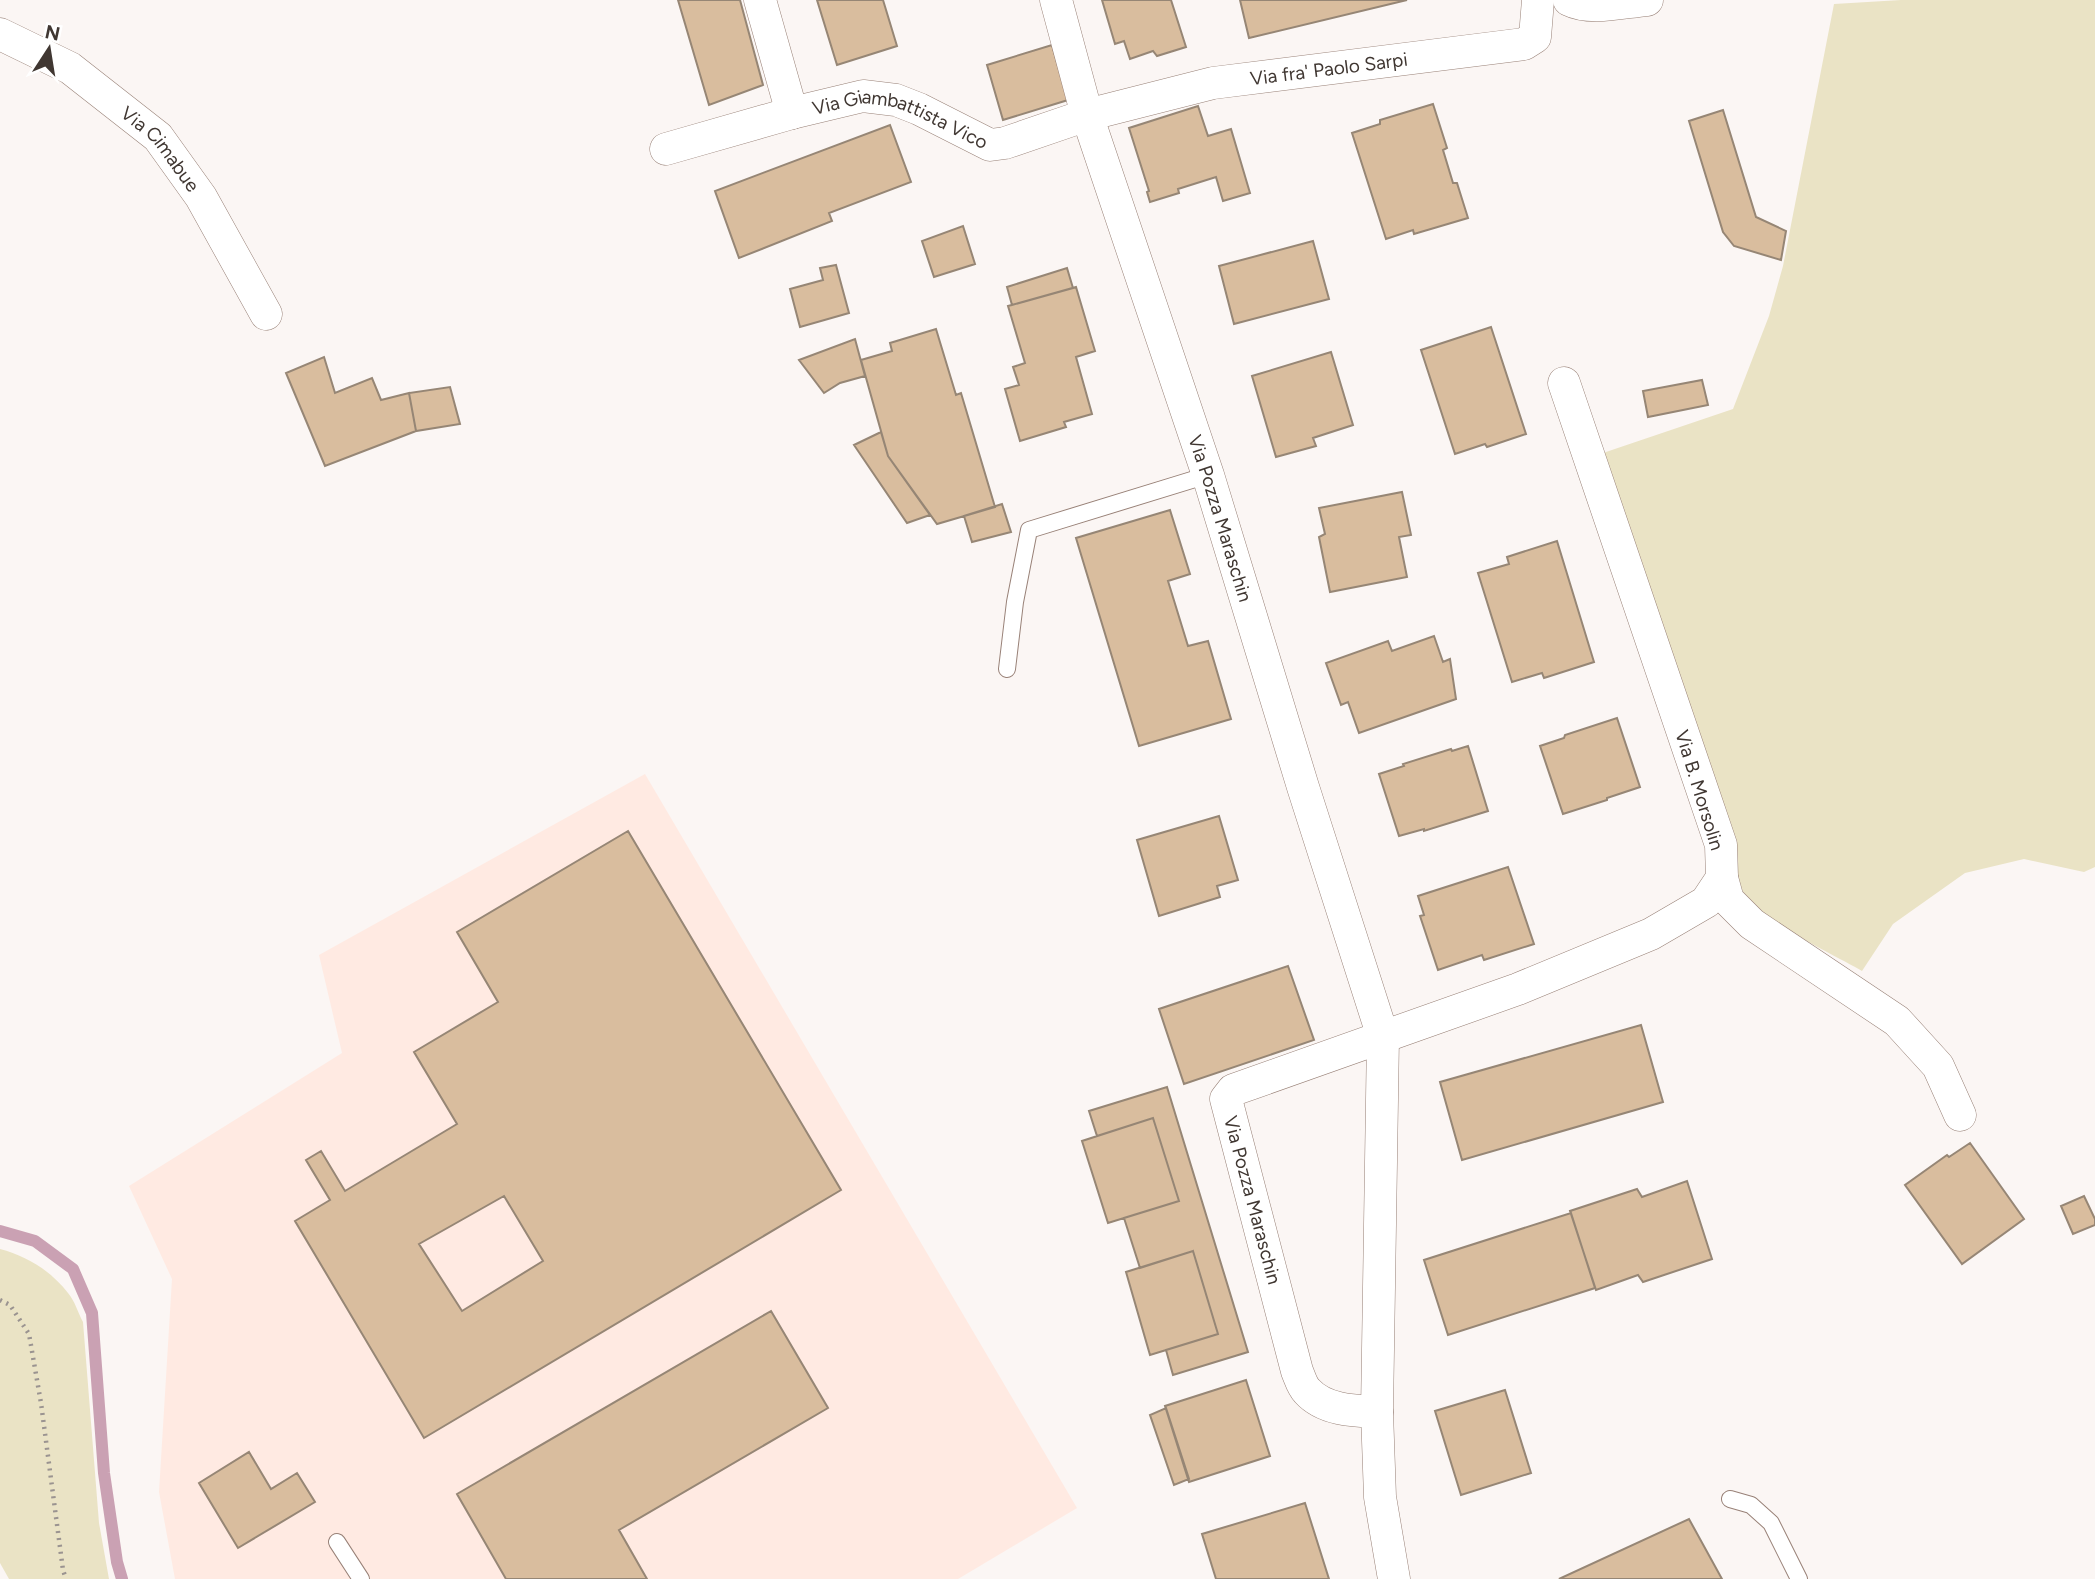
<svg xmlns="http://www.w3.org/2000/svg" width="2095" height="1579" font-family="Figtree,sans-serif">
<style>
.built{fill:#ffeae2}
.green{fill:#eae3c5}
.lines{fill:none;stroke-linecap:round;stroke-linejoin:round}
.stream{stroke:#caa1b3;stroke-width:12}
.building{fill:#d9bd9e;stroke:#968675;stroke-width:2;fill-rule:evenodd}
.lane-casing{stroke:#988177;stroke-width:18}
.street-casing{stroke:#988177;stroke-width:33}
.path{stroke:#9a9390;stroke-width:4.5;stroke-dasharray:2 5;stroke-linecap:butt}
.lane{stroke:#fff;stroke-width:16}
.street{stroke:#fff;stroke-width:32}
.labels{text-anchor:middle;stroke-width:6;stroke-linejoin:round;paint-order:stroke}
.street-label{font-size:19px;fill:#403732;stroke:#fff}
</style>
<rect width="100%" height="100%" fill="#fbf6f4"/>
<!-- built -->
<path class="built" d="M645 774 1077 1508 958 1579H175L159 1492 172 1279 129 1186 342 1053 319 955Z"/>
<!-- green -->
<path class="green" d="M1901 0H2095V867L2084 872 2024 859 1965 873 1893 924 1862 971C1831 953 1751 917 1739 884 1736 877 1737 865 1737 857L1603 453 1733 409 1769 316 1783 266 1834 4Z
M0 1249C27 1256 51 1271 68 1293 75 1301 78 1313 83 1322L99 1523 109 1579H9L0 1563Z"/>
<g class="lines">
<!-- stream -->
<path class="stream" d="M0 1231 35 1241 73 1269 92 1313 104 1473 117 1562 122 1579"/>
</g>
<!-- building -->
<path class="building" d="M678 0H740L763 85 709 105Z
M817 0H883L897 46 837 65Z
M1102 0H1171L1186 47 1157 56 1153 51 1130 59 1124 41 1115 44Z
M1240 0H1407L1249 38Z
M1052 45 1068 100 1003 120 987 65Z
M1433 104 1447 148 1443 150 1453 183H1457L1468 218 1414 234 1413 230 1386 239 1352 133 1380 124V120Z
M1198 106 1208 136 1231 129 1250 193 1223 201 1216 177 1178 189 1179 193 1150 202 1147 192 1149 191 1129 128Z
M1723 110 1756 217 1786 231 1781 260 1734 246 1723 232 1689 121Z
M890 125 911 182 829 213 832 221 739 258 715 191Z
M963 226 975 264 934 277 922 241Z
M1313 241 1329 299 1234 324 1219 266Z
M836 265 849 313 800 327 790 289 823 280 820 268Z
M1067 268 1073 288 1012 305 1007 287Z
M1076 287 1095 351 1076 357 1092 414 1064 422 1066 427 1020 441 1005 389 1019 385 1013 367 1025 363 1008 306Z
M1491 327 1526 434 1487 447 1485 444 1455 454 1421 350Z
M936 329 956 395 961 393 995 507 937 524 888 456 861 360 892 351 890 343Z
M855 339 865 376 840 383 824 393 799 360Z
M1331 352 1353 425 1313 438 1316 446 1276 457 1252 376Z
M324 357 335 393 372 378 381 400 409 393 416 431 325 466 286 373Z
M1702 380 1708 405 1648 417 1643 391Z
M450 387 460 424 416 431 409 393Z
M881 432 888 456 930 515 907 523 854 445Z
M1402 492 1411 535 1399 537 1407 577 1330 592 1319 537 1325 534 1319 508Z
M1002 504 1011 532 972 542 964 516Z
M1170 510 1190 574 1168 581 1188 646 1208 641 1231 719 1139 746 1076 538Z
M1557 541 1594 662 1544 678 1542 673 1512 682 1478 573 1509 564 1507 557Z
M1434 636 1443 662 1450 659 1456 699 1359 733 1348 702 1341 705 1326 663 1388 641 1392 651Z
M1617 718 1640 787 1607 798V800L1563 814 1540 746 1564 738 1565 735Z
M1468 746 1488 811 1424 831V829L1399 836 1379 774 1404 766 1403 764 1451 749 1452 751Z
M1219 816 1238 880 1217 886 1220 897 1159 916 1137 840Z
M628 831 841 1190 424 1438 295 1221 330 1200 306 1160 321 1151 345 1191 457 1124 414 1052 498 1002 457 932ZM504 1196 543 1261 462 1311 419 1244Z
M1508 867 1534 944 1484 960 1482 955 1438 970 1420 916 1424 915 1418 896Z
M1288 966 1314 1040 1184 1084 1159 1009Z
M1641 1025 1663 1102 1462 1160 1440 1082Z
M1167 1087 1248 1352 1173 1375 1166 1350 1218 1334 1193 1251 1140 1268 1124 1218 1179 1201 1153 1118 1097 1136 1089 1111Z
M1153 1118 1179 1201 1108 1223 1082 1141Z
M1970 1143 2024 1219 1962 1264 1905 1185 1947 1155 1949 1157Z
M1687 1181 1712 1259 1643 1282 1638 1275 1596 1290 1570 1211 1637 1189 1642 1197Z
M2084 1196 2095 1219V1225L2073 1234 2061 1206Z
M1571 1213 1595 1288 1448 1335 1424 1260Z
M1193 1251 1218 1334 1150 1355 1126 1272Z
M771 1311 828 1408 619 1530 647 1579H506L457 1494Z
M1246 1380 1270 1456 1189 1482 1165 1406Z
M1505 1390 1531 1473 1461 1495 1435 1411Z
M1166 1408 1189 1479 1174 1485 1150 1415Z
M249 1452 271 1489 297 1473 315 1502 238 1548 199 1483Z
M1305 1503 1329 1579H1216L1202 1534Z
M1689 1519 1722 1579H1559Z"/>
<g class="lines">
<!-- lane casing -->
<g class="lane-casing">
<path id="lane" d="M1007 669 1015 602 1029 530 1208 475
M1730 1499 1751 1505 1771 1523 1799 1579
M337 1542 361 1579"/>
</g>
<!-- street casing -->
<g class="street-casing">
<g id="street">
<path d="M760 0 792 113"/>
<path id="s1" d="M1056 0 1087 115 1208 475 1303 787 1383 1037 1377 1412 1380 1497 1394 1579"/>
<path d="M1569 0C1591 11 1623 2 1647 0"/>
<path id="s2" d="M0 34 70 68 158 137 201 197 266 314"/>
<path id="s3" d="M666 149 792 113 863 96 896 100 919 109 990 145 1005 143 1087 115 1213 83 1524 44 1535 37 1538 0"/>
<path d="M1722 878 1728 900 1752 924 1897 1021 1938 1066 1960 1115"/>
<path d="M1377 1412C1353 1411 1324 1410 1307 1391 1302 1386 1300 1378 1297 1371L1226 1099 1233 1090 1518 989 1651 934 1706 902 1722 878 1721 845 1564 383"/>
</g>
</g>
<!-- path -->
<path class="path" d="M0 1300 10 1305 29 1334 41 1403 63 1570 66 1579"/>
<!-- lane -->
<use href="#lane" class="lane"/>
<!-- street -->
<use href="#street" class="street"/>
</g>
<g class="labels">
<!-- street labels -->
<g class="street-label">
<text dy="7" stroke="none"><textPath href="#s3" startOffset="690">Via fra' Paolo Sarpi</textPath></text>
<text dy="7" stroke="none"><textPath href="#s3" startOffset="245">Via Giambattista Vico</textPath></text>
<text dy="7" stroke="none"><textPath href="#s2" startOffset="200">Via Cimabue</textPath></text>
<text dy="7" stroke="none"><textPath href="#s1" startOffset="544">Via Pozza Maraschin</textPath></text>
<text transform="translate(1700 790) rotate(73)" y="7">Via B. Morsolin</text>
<text transform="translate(1253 1200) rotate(75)" y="7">Via Pozza Maraschin</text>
</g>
</g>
<!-- north arrow -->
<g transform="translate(49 49) rotate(12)" stroke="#ffffff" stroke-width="5" paint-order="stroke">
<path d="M0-5L12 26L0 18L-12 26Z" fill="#403732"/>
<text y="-10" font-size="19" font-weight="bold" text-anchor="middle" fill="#403732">N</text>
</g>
</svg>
